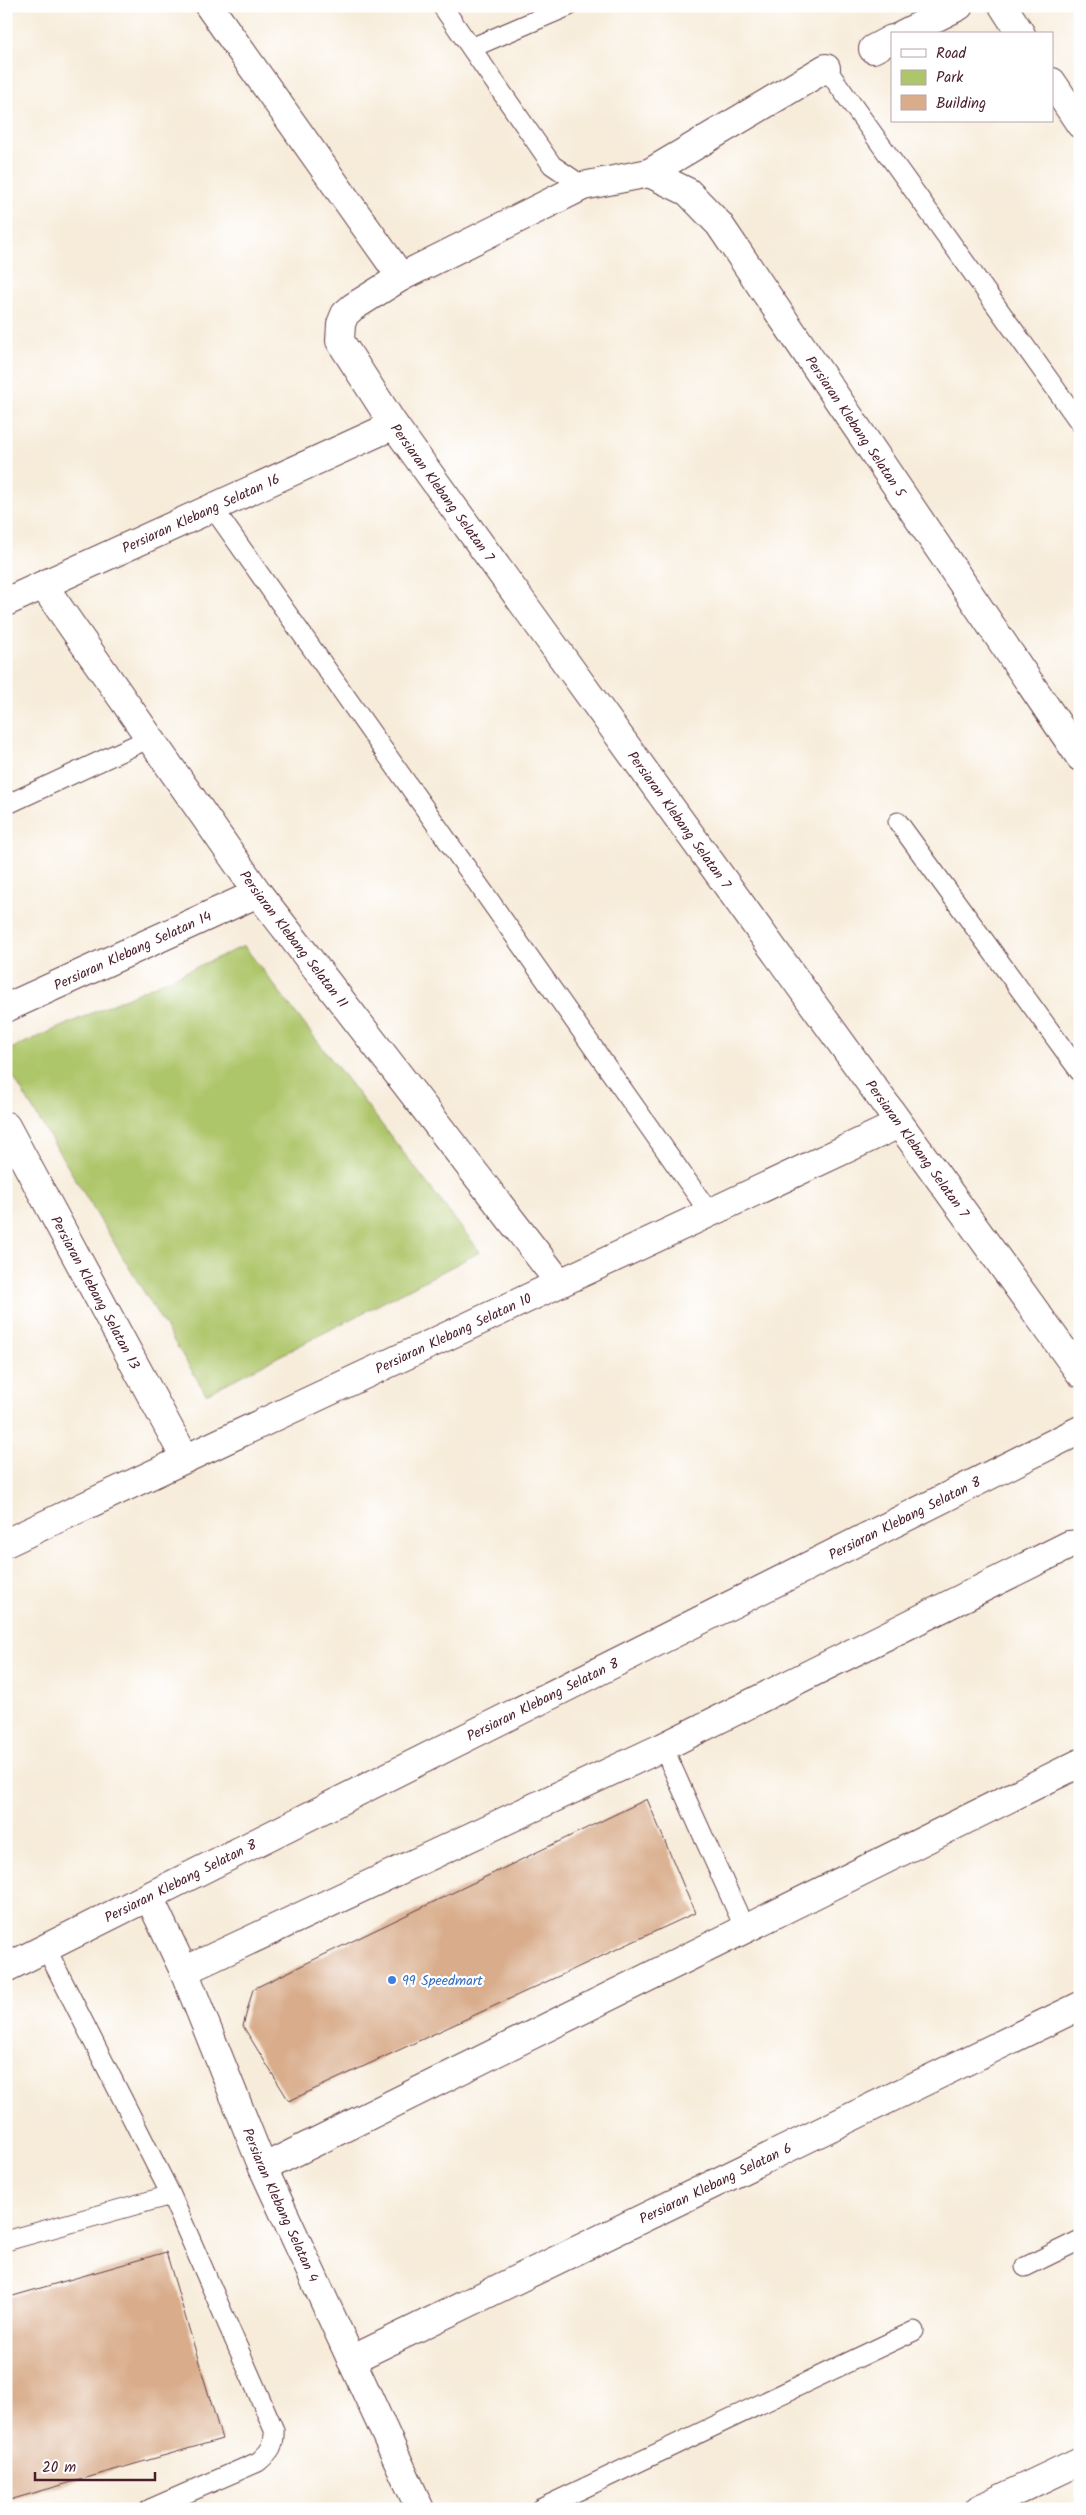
<svg xmlns="http://www.w3.org/2000/svg" width="1086" height="2515" font-family="Kalam,sans-serif">
<style>
.green{fill:#aec66b;stroke:#7c724b}
.building{fill:#d9ad8c}
.lines{fill:none;stroke-linecap:round;stroke-linejoin:round}
.lane-casing{stroke:#643e45;stroke-width:21}
.street-casing{stroke:#643e45;stroke-width:30}
.secondary-casing{stroke:#643e45;stroke-width:30}
.lane{stroke:#fff;stroke-width:19}
.street{stroke:#fff;stroke-width:28}
.secondary{stroke:#fff;stroke-width:28}
.shop-dot{fill:#3f7fe0;stroke:#fff;stroke-width:2}
.labels{text-anchor:middle;stroke-width:4.5;stroke-linejoin:round;paint-order:stroke}
.street-label{font-size:14px;fill:#4a1f2b;stroke:#fff}
.shop-label{font-size:14px;fill:#366cbe;stroke:#fff;text-anchor:start}
</style>
<rect width="100%" height="100%" fill="#fff"/>
<filter id="ink" filterUnits="userSpaceOnUse"><feTurbulence type="fractalNoise" baseFrequency=".02" numOctaves="2"/><feDisplacementMap in="SourceGraphic" scale="10" xChannelSelector="R" yChannelSelector="G"/><feConvolveMatrix kernelMatrix="1 2 1 2 8 2 1 2 1" color-interpolation-filters="sRGB"/></filter>
<filter id="wash" filterUnits="userSpaceOnUse"><feTurbulence type="fractalNoise" baseFrequency=".0096" numOctaves="4" result="noise"/><feDisplacementMap in="SourceGraphic" scale="20" xChannelSelector="R" yChannelSelector="G"/><feGaussianBlur stdDeviation="1.12" result="paint"/><feColorMatrix in="noise" values="0 0 0 0 0 0 0 0 0 0 0 0 0 0 0 0 0 1.4 0 .05"/><feComposite in="paint" operator="in"/></filter>
<g filter="url(#wash)">
<rect width="100%" height="100%" fill="#f7ecda"/>
<!-- green -->
<path class="green" d="M244 946 480 1252 206 1394 6 1065V1051Z"/>
<g id="blocks">
<!-- building -->
<path class="building" d="M647 1799 695 1913 289 2101 243 2026 253 1989Z
M166 2252 222 2439 6 2501V2298Z"/>
</g>
</g>
<g filter="url(#ink)">
<use href="#blocks" fill-opacity="0" stroke="#643e45" stroke-width="1"/>
<g class="lines">
<!-- lane casing -->
<g class="lane-casing">
<path id="lane" d="M442 6 552 165 583 186
M471 48 569 6
M826 68 1080 423
M213 508 709 1212
M6 805 150 738
M898 822 1080 1072
M663 1747 745 1929
M46 1948 171 2195 274 2430C275 2445 270 2452 258 2462L150 2509
M6 2241 171 2195
M1025 2267 1080 2240
M540 2509 914 2331"/>
</g>
<!-- street casing -->
<g class="street-casing">
<g id="street">
<path id="s1" d="M209 6 401 277 583 186 649 173 688 192 719 224 1080 757"/>
<path d="M1003 6 1021 34"/>
<path d="M903 34 959 6"/>
<path d="M873 49 892 39"/>
<path d="M1052 82 1080 124"/>
<path d="M649 173 826 68"/>
<path id="s2" d="M401 277 353 307 345 314 341 324 340 341 394 425 1080 1373"/>
<path id="s3" d="M43 585 258 893 559 1282"/>
<path id="s4" d="M6 602 394 425"/>
<path id="s5" d="M6 1008 258 893"/>
<path id="s6" d="M6 1126 185 1458"/>
<path id="s7" d="M6 1543 899 1124"/>
<path id="s8" d="M149 1897 184 1971 263 2168 420 2509"/>
<path d="M184 1971 663 1747 1069 1545 1080 1544"/>
<path d="M263 2168 1080 1763"/>
<path id="s9" d="M351 2360 1080 2006"/>
<path d="M979 2509 1080 2461"/>
</g>
</g>
<!-- secondary casing -->
<g class="secondary-casing">
<g id="secondary">
<path id="s10" d="M6 1968 1080 1430"/>
</g>
</g>
<!-- lane -->
<use href="#lane" class="lane"/>
<!-- street -->
<use href="#street" class="street"/>
<!-- secondary -->
<use href="#secondary" class="secondary"/>
</g>
</g>
<!-- markers -->
<circle class="shop-dot" cx="392" cy="1980" r="5"/>
<g class="labels">
<!-- street labels -->
<g class="street-label">
<text dy="5" stroke="none"><textPath href="#s1" startOffset="935">Persiaran Klebang Selatan 5</textPath></text>
<text dy="5" stroke="none"><textPath href="#s2" startOffset="278">Persiaran Klebang Selatan 7</textPath></text>
<text dy="5" stroke="none"><textPath href="#s4" startOffset="214">Persiaran Klebang Selatan 16</textPath></text>
<text dy="5" stroke="none"><textPath href="#s2" startOffset="682">Persiaran Klebang Selatan 7</textPath></text>
<text dy="5" stroke="none"><textPath href="#s3" startOffset="434">Persiaran Klebang Selatan 11</textPath></text>
<text dy="5" stroke="none"><textPath href="#s5" startOffset="139">Persiaran Klebang Selatan 14</textPath></text>
<text dy="5" stroke="none"><textPath href="#s2" startOffset="1088">Persiaran Klebang Selatan 7</textPath></text>
<text dy="5" stroke="none"><textPath href="#s6" startOffset="189">Persiaran Klebang Selatan 13</textPath></text>
<text dy="5" stroke="none"><textPath href="#s7" startOffset="494">Persiaran Klebang Selatan 10</textPath></text>
<text dy="5" stroke="none"><textPath href="#s10" startOffset="1005">Persiaran Klebang Selatan 8</textPath></text>
<text dy="5" stroke="none"><textPath href="#s10" startOffset="600">Persiaran Klebang Selatan 8</textPath></text>
<text dy="5" stroke="none"><textPath href="#s10" startOffset="195">Persiaran Klebang Selatan 8</textPath></text>
<text dy="5" stroke="none"><textPath href="#s9" startOffset="405">Persiaran Klebang Selatan 6</textPath></text>
<text dy="5" stroke="none"><textPath href="#s8" startOffset="335">Persiaran Klebang Selatan 4</textPath></text>
</g>
<!-- shop labels -->
<g class="shop-label">
<text x="402" y="1985">99 Speedmart</text>
</g>
</g>
<!-- margin -->
<rect width="1086" height="2515" fill="none" stroke="#fff" stroke-width="25"/>
<!-- legend -->
<rect x="891" y="32" width="162" height="90" fill="#ffffff" stroke="#b7a5aa"/>
<rect x="901" y="49" width="25" height="8" fill="#ffffff" stroke="#b7a5aa"/>
<text x="936" y="58" font-size="15" fill="#4a1f2b">Road</text>
<rect x="901" y="70" width="25" height="15" fill="#aec66b" stroke="#b7a5aa"/>
<text x="936" y="82" font-size="15" fill="#4a1f2b">Park</text>
<rect x="901" y="95" width="25" height="15" fill="#d9ad8c" stroke="#b7a5aa"/>
<text x="936" y="108" font-size="15" fill="#4a1f2b">Building</text>
<!-- scale -->
<path d="M35 2472v8h120v-8" fill="none" stroke="#4a1f2b" stroke-width="2.5"/>
<text x="42" y="2472" font-size="15" fill="#4a1f2b" stroke="#ffffff" stroke-width="4" paint-order="stroke">20 m</text>
</svg>
